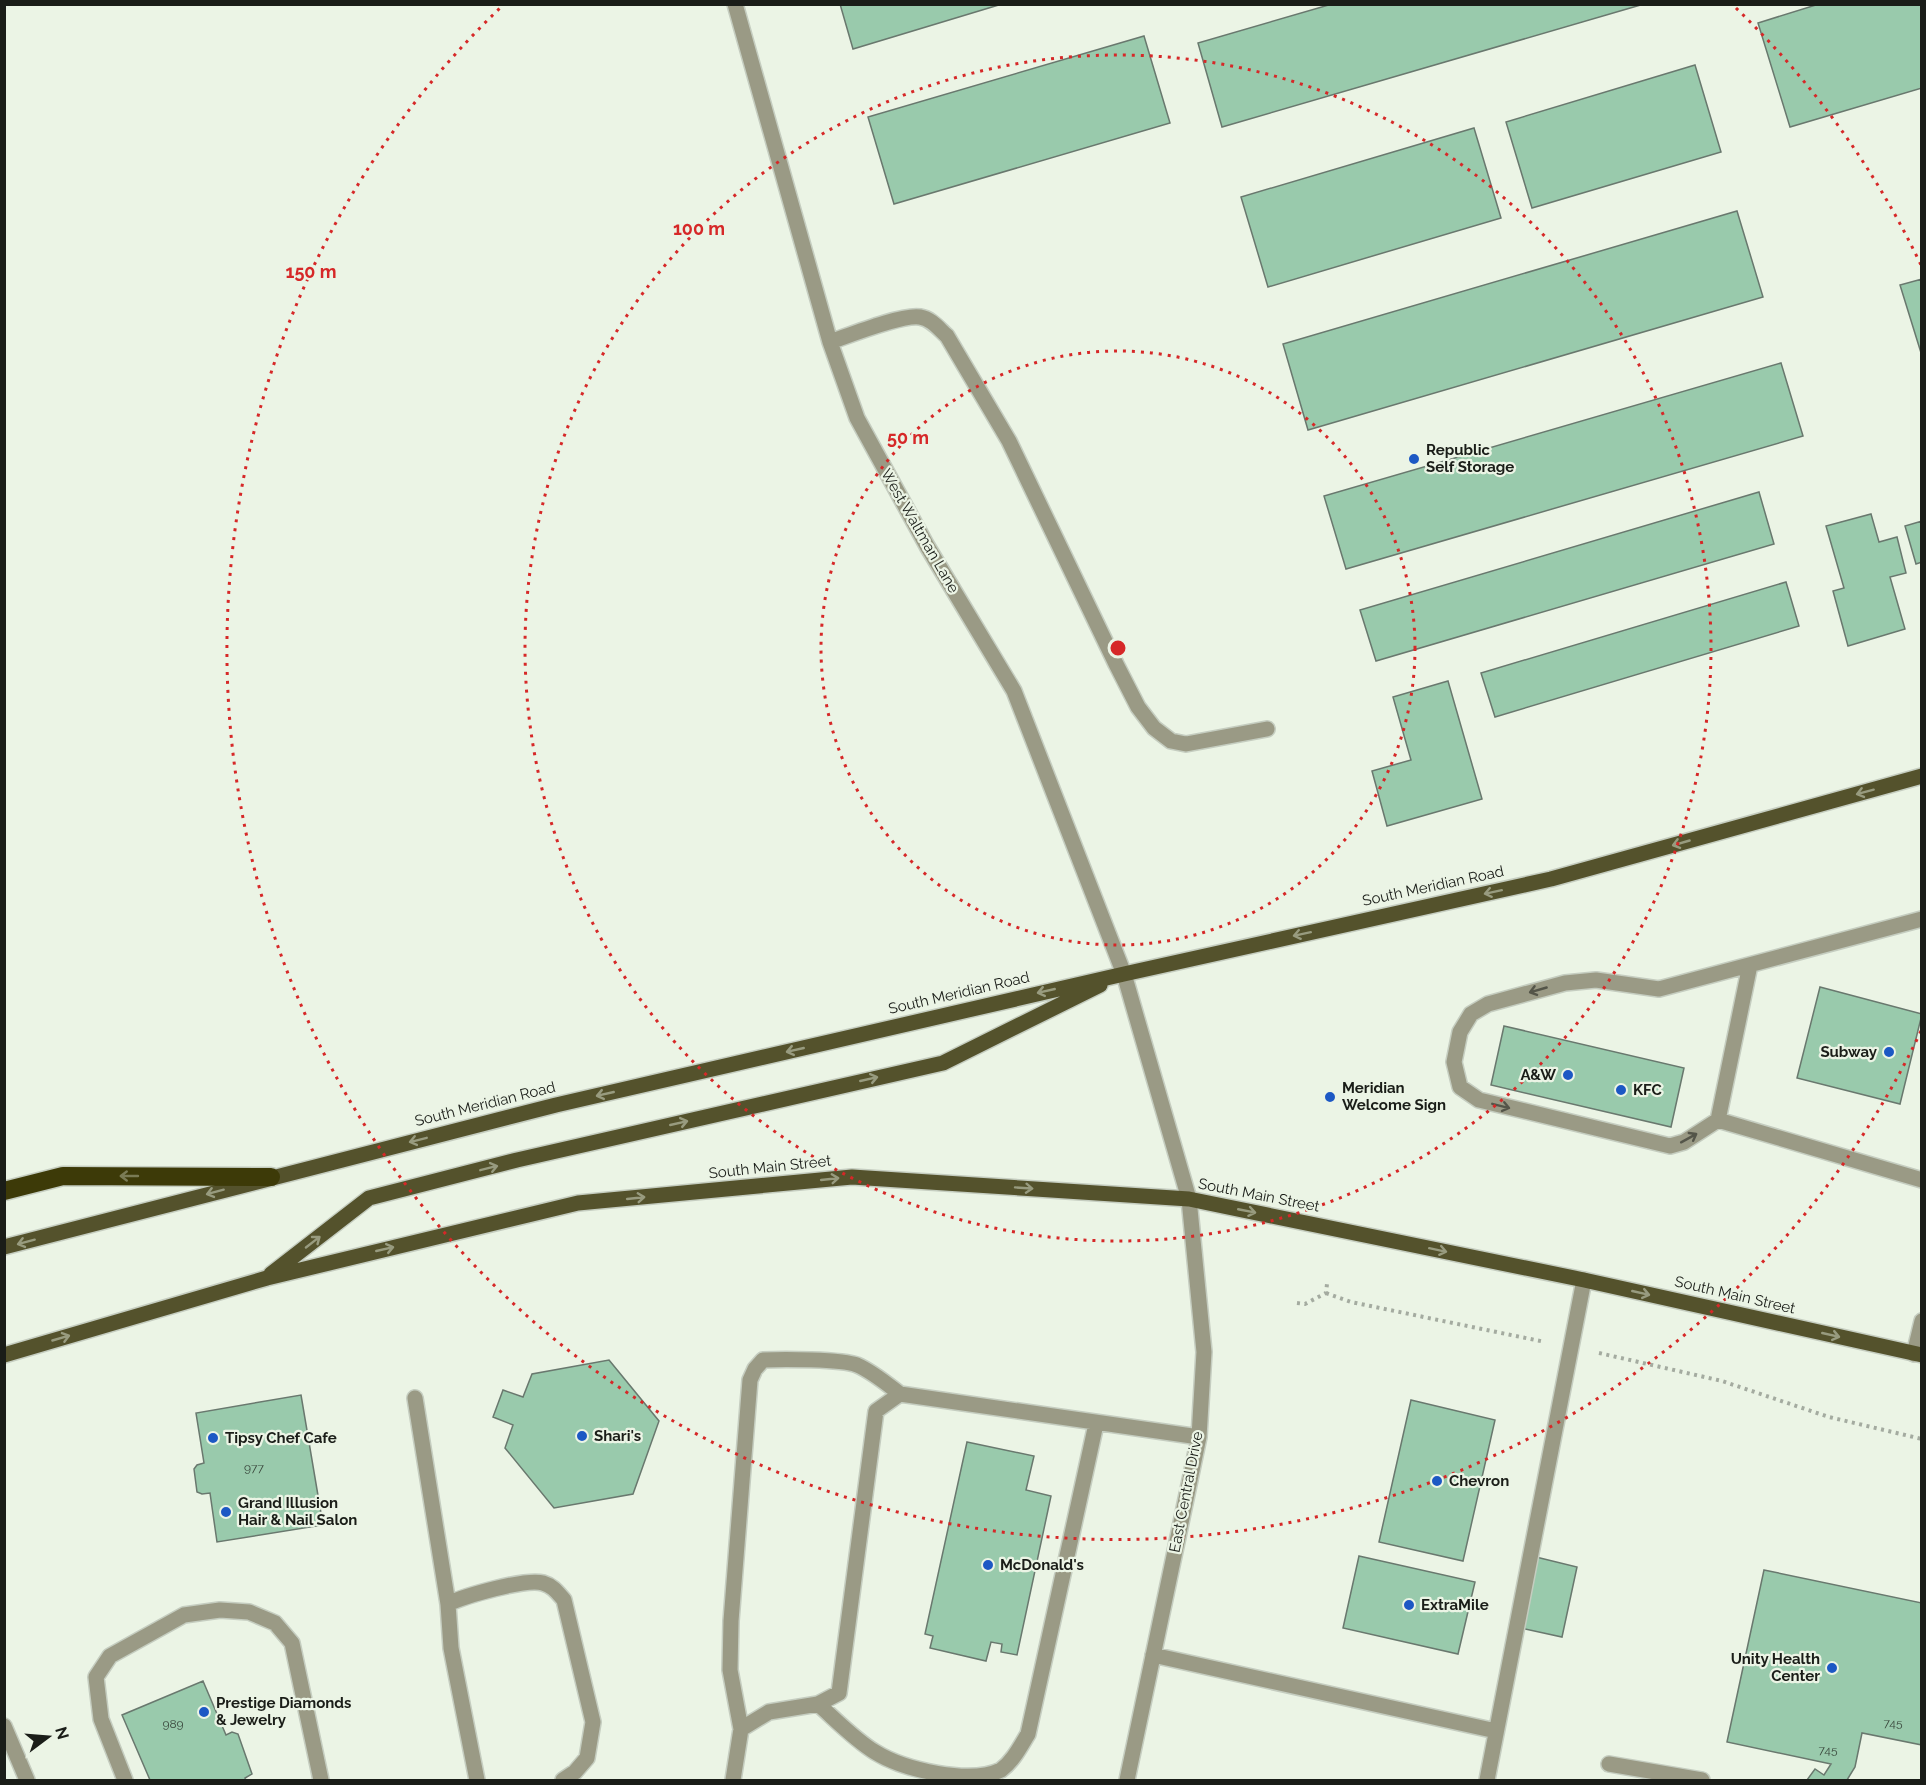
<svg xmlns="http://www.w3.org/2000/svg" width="1926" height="1785" font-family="Raleway,sans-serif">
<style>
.building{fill:#99caac;stroke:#69786e;stroke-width:1.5}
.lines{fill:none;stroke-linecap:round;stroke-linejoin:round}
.minor-casing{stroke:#c5cdc0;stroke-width:18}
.major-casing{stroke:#c5cdc0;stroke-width:18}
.highway-casing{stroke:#c5cdc0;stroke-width:21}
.path{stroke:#a4aba0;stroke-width:4;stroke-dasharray:3 4.5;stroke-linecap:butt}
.minor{stroke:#9a9a85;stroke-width:15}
.major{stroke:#54522c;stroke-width:15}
.highway{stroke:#3d3a08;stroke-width:18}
.oneway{stroke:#989b7f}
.oneway2{stroke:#545549}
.oneway3{stroke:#7a7b55}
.ring{fill:none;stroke:#d62828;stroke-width:3;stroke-dasharray:3 6}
.poi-dot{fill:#1c58c4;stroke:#ebf4e5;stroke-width:2}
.labels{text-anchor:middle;stroke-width:4.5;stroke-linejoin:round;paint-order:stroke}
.number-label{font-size:12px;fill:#3a483d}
.poi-label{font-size:15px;font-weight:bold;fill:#1a1d18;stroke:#ebf4e5;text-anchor:start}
.street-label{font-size:15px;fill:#1a1d18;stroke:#ebf4e5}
.centre{fill:#d62828;stroke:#ebf4e5;stroke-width:3}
.ring-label{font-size:18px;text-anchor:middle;font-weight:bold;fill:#d62828;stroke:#ebf4e5;stroke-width:4.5;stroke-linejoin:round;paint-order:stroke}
</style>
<rect width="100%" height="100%" fill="#ebf4e5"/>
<!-- building -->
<path class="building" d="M840 4H1002L853 49Z
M1332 4H1644L1222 127 1198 43Z
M1819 4H1922V88L1790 127 1758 23Z
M1144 36 1170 123 894 204 868 117Z
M1695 65 1721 152 1532 208 1506 122Z
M1474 128 1501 218 1268 287 1241 197Z
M1737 211 1763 297 1308 430 1283 344Z
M1922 279V356L1900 285Z
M1781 363 1803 436 1346 569 1324 496Z
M1759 492 1774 544 1376 661 1360 610Z
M1871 514 1879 542 1897 537 1906 573 1890 577 1905 629 1848 646 1833 591 1844 588 1826 526Z
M1922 521V562L1916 564 1905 526Z
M1786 582 1799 626 1495 717 1481 673Z
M1448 681 1482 799 1387 826 1372 771 1411 760 1393 697Z
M1820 987 1922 1014 1900 1104 1797 1078Z
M1504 1026 1684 1068 1671 1127 1491 1085Z
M609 1360 659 1421 633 1494 554 1508 505 1448 513 1425 493 1417 503 1390 523 1397 532 1374Z
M301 1395 323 1525 217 1542 210 1493 202 1494 197 1492 194 1469 197 1465 204 1463 196 1413Z
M1411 1400 1495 1420 1463 1561 1379 1542Z
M967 1442 1034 1456 1026 1490 1051 1496 1017 1655 1001 1652 1002 1644 991 1642 986 1661 930 1648 933 1636 925 1634Z
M1359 1556 1475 1582 1458 1654 1343 1628Z
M1536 1557 1577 1567 1562 1637 1520 1628Z
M1764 1570 1922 1603V1745L1862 1733 1855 1767 1847 1780H1807L1815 1769 1824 1775 1831 1764 1727 1742Z
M203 1681 226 1735 232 1732 238 1734 252 1774 245 1778 246 1780H150L122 1715Z"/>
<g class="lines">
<!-- minor casing -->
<g class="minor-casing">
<path id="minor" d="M735 4 830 342 857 418 927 546 1014 691 1124 974 1189 1199 1204 1352 1199 1437 1127 1780
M830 342C850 335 902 314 920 317 932 319 939 329 947 336L1009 441 1116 664 1138 707 1154 728 1171 741 1186 744 1267 729
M1750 965 1718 1120 1922 1180
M1718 1120 1684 1142 1670 1146 1479 1100 1460 1087 1454 1062 1460 1032 1471 1014 1488 1004 1565 983 1596 980 1659 989 1922 919
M1914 1354 1922 1321
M415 1398 448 1604
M1153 1655 1496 1731
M818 1704C836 1720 854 1739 875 1752 904 1770 970 1785 1001 1770 1013 1761 1020 1747 1028 1734L1096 1424
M4 1726 27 1780
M741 1729 730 1670 731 1621 750 1380 755 1369 763 1360C781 1359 842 1359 857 1365 873 1372 887 1384 900 1394
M1609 1764 1702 1780
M125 1780 101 1719 96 1677 110 1656 184 1615 220 1610 249 1612 275 1623 292 1643 321 1780
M477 1780 451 1648 448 1604C464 1596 526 1578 543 1583 553 1586 557 1592 564 1600L593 1722 587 1758 575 1772 563 1780
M733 1780 741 1729 769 1712 818 1704 839 1693 876 1411 900 1394 1199 1437
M1487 1780 1584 1280"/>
</g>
<!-- major casing -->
<g class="major-casing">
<path id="major" d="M4 1247 556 1105 1124 974 1551 879 1922 776
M271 1274 369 1198 517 1160 943 1063 1100 985
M4 1355 267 1278 578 1203 852 1177 1189 1199 1584 1280 1922 1355"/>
</g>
<!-- highway casing -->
<g class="highway-casing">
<path id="highway" d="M4 1191 63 1176 271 1177"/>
</g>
<!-- path -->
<path class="path" d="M1326 1293 1351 1302 1545 1342
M1297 1303 1305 1304 1326 1293 1327 1284
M1599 1353 1722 1381 1829 1417 1922 1439"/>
<!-- minor -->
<use href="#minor" class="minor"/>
<!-- major -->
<use href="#major" class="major"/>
<!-- highway -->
<use href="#highway" class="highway"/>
</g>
<!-- one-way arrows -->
<defs><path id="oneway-shaft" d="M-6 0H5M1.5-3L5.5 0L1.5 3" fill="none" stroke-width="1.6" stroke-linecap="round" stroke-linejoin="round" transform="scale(1.5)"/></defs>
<g class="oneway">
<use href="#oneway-shaft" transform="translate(1865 792) rotate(165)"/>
<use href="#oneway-shaft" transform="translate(1681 843) rotate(164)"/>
<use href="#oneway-shaft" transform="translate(1493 892) rotate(168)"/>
<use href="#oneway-shaft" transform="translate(1302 934) rotate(168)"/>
<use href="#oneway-shaft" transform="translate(1046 991) rotate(167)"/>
<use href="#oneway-shaft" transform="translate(795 1050) rotate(167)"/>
<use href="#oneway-shaft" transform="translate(869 1079) rotate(-13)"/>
<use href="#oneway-shaft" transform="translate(605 1094) rotate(167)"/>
<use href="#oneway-shaft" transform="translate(679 1123) rotate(-13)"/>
<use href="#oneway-shaft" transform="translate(418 1140) rotate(166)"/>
<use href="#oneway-shaft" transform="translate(489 1168) rotate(-14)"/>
<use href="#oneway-shaft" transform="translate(830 1179) rotate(-6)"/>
<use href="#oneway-shaft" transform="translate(1024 1188) rotate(4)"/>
<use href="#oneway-shaft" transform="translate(215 1192) rotate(165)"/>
<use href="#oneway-shaft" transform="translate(636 1198) rotate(-6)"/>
<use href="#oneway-shaft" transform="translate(1247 1211) rotate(11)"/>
<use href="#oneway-shaft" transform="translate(26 1242) rotate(165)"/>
<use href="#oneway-shaft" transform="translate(313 1242) rotate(-38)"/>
<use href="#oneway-shaft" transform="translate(385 1249) rotate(-13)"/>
<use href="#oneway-shaft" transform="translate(1438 1250) rotate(12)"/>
<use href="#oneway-shaft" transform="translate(1641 1293) rotate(13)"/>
<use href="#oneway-shaft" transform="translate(1831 1335) rotate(13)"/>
<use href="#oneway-shaft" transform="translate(61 1338) rotate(-16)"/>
</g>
<g class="oneway2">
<use href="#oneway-shaft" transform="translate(1538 990) rotate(164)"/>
<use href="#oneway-shaft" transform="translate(1501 1106) rotate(14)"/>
<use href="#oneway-shaft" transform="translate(1689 1138) rotate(-29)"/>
</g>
<use class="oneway3" href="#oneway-shaft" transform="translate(129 1176) rotate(-180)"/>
<!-- distance rings -->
<g class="ring">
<circle cx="1118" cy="648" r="297"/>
<circle cx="1118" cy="648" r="593"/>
<path d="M1921 1031A890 890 0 1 1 500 8M1736 8A890 890 0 0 1 1921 265"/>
</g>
<!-- markers -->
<g class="poi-dot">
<circle cx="1414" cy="459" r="6"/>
<circle cx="1889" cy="1052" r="6"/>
<circle cx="1568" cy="1075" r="6"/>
<circle cx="1621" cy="1090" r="6"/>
<circle cx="1330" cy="1097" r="6"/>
<circle cx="582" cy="1436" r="6"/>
<circle cx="213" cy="1438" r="6"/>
<circle cx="1437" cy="1481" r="6"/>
<circle cx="226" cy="1512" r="6"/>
<circle cx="988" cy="1565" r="6"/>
<circle cx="1409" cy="1605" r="6"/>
<circle cx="1832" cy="1668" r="6"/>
<circle cx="204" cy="1712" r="6"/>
</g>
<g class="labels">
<!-- number labels -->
<g class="number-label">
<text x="254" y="1472">977</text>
<text x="1893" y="1727">745</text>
<text x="173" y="1728">989</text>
<text x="1828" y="1754">745</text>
</g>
<!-- poi labels -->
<g class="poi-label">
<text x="1426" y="455">Republic<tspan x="1426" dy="17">Self Storage</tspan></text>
<text x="1877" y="1057" text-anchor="end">Subway</text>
<text x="1556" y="1080" text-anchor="end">A&amp;W</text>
<text x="1342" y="1093">Meridian<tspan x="1342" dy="17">Welcome Sign</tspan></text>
<text x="1633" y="1095">KFC</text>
<text x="594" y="1441">Shari's</text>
<text x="225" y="1443">Tipsy Chef Cafe</text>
<text x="1449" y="1486">Chevron</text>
<text x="238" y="1508">Grand Illusion<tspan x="238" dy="17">Hair &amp; Nail Salon</tspan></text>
<text x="1000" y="1570">McDonald's</text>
<text x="1421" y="1610">ExtraMile</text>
<text x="1820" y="1664" text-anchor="end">Unity Health<tspan x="1820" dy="17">Center</tspan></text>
<text x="216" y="1708">Prestige Diamonds<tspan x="216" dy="17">&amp; Jewelry</tspan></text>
</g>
<!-- street labels -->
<g class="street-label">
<text transform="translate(920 531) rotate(60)" y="5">West Waltman Lane</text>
<text transform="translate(1433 886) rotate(-12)" y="5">South Meridian Road</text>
<text transform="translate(959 993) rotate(-13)" y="5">South Meridian Road</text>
<text transform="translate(485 1104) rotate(-14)" y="5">South Meridian Road</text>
<text transform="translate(770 1167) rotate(-6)" y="5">South Main Street</text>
<text transform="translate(1259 1195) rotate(11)" y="5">South Main Street</text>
<text transform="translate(1735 1295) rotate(13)" y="5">South Main Street</text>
<text transform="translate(1186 1492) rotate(-79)" y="5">East Central Drive</text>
</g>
</g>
<circle cx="1118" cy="648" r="9" class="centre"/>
<g class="ring-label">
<text x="699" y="235">100 m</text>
<text x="311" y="278">150 m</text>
<text x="908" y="444">50 m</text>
</g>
<!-- border -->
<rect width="1926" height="1785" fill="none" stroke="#1a1d18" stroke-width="12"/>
<!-- north arrow -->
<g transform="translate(48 1737) rotate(74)" stroke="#ebf4e5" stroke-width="4.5" paint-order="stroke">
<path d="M0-4.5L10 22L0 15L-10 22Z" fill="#1a1d18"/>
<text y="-9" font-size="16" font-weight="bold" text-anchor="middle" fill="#1a1d18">N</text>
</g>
</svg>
